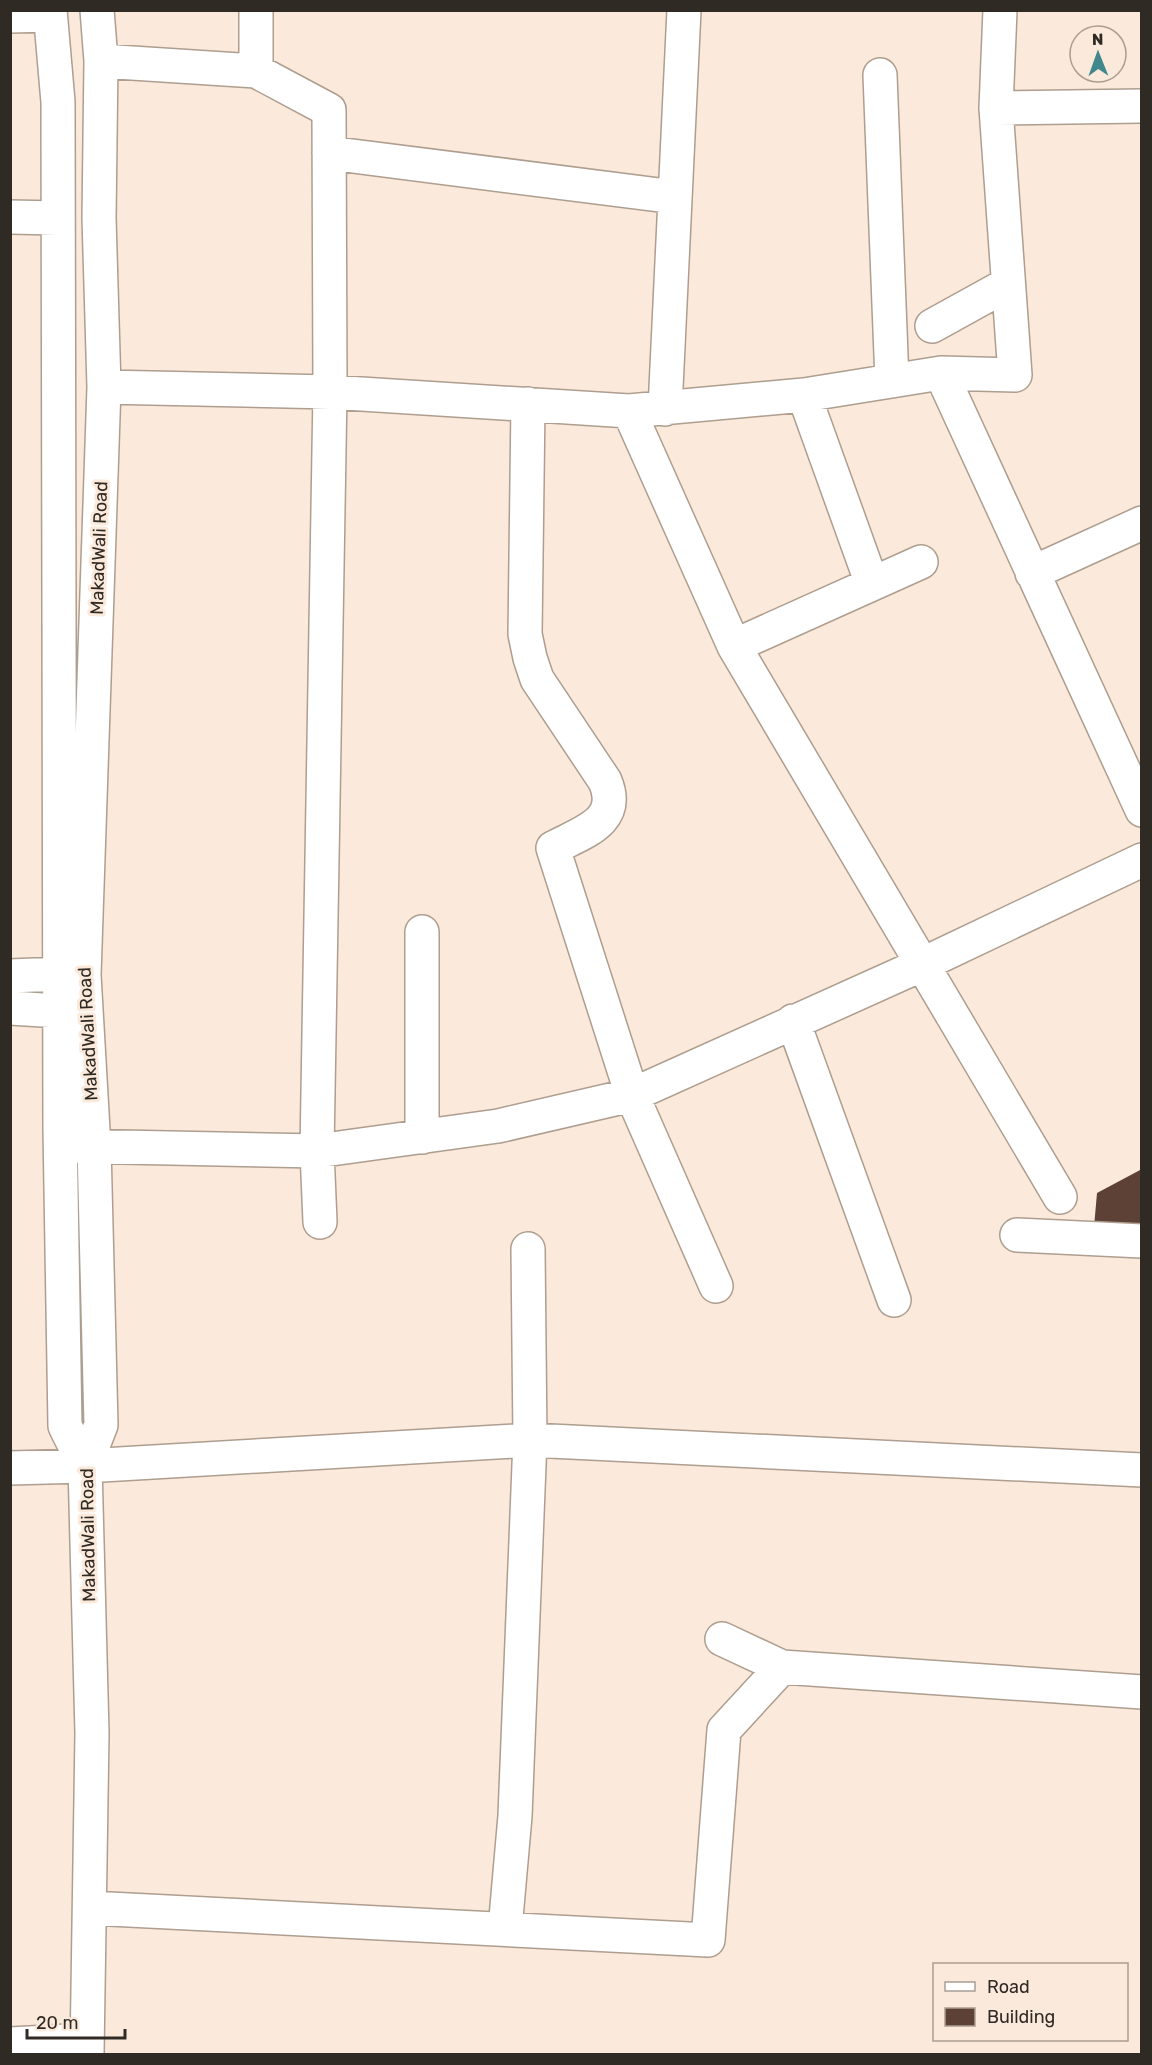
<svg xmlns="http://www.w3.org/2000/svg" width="1152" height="2065" font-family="Rubik,sans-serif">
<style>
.building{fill:#5d4137}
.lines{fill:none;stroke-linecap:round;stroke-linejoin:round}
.minor-casing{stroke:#ad9e8f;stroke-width:36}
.minor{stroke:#fff;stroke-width:33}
.labels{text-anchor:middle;stroke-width:6;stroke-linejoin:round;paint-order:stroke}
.street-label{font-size:18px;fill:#302a24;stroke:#fbeadb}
</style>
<rect width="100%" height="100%" fill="#fbeadb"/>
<!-- building -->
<path class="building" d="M1142 1169V1229L1094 1227 1097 1193Z"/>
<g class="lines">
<!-- minor casing -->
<g class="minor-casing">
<path id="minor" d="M50 10 58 102 60 1129 65 1426 85 1466
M10 16 50 15
M101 61 256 71 329 110 330 392 317 1151 320 1222
M256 71V10
M880 75 892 381
M996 108 1142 106
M329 153 675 197
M10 217 58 218
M932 326 1008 284
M941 373 1142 810
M104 387 330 392 629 411 804 395 941 373 1015 375 996 108 1000 10
M804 395 872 584
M528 404 525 634 530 658 537 679 605 781C622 822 583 832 553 848L632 1095 716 1286
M665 409 684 10
M629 411 734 646 1060 1197
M1032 573 1142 523
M734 646 921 562
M10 976 59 974
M10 1008 59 1011
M793 1021 894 1300
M422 1137V932
M72 1146 317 1151 498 1126 632 1095 923 964 1142 860
M1017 1235 1142 1241
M10 1468 85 1466 530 1440 1142 1470
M722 1639 782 1667
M90 1908 708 1940 724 1730 782 1667 1142 1692
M505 1929 515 1816 530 1440 528 1249
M10 2044 87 2040
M87 2054 92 1733 85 1466 101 1425 94 1147 84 975 104 387 99 218 101 61 97 10"/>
</g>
<!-- minor -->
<use href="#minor" class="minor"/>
</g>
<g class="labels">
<!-- street labels -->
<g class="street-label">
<text transform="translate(99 548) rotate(-88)" y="6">MakadWali Road</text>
<text transform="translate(88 1034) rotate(-93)" y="6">MakadWali Road</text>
<text transform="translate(88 1535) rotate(-91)" y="6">MakadWali Road</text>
</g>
</g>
<!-- border -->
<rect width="1152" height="2065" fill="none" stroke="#302a24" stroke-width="24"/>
<!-- legend -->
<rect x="933" y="1963" width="195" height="78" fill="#fbeadb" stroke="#aa9d92" stroke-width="1.5"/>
<rect x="945" y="1982" width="30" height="9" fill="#ffffff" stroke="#aa9d92" stroke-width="1.5"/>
<text x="987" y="1993" font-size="18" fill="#302a24">Road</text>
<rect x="945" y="2008" width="30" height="18" fill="#5d4137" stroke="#aa9d92" stroke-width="1.5"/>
<text x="987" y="2023" font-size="18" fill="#302a24">Building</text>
<!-- north arrow -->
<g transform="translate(1098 54) rotate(359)"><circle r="28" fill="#fbeadb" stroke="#aa9d92" stroke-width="1.5"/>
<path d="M0-4.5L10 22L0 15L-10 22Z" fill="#40888b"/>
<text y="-9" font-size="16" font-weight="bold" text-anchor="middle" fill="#302a24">N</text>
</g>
<!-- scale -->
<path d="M27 2029v9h98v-9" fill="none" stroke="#302a24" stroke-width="3"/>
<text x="36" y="2029" font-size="18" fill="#302a24" stroke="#fbeadb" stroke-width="4.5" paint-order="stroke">20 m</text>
</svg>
